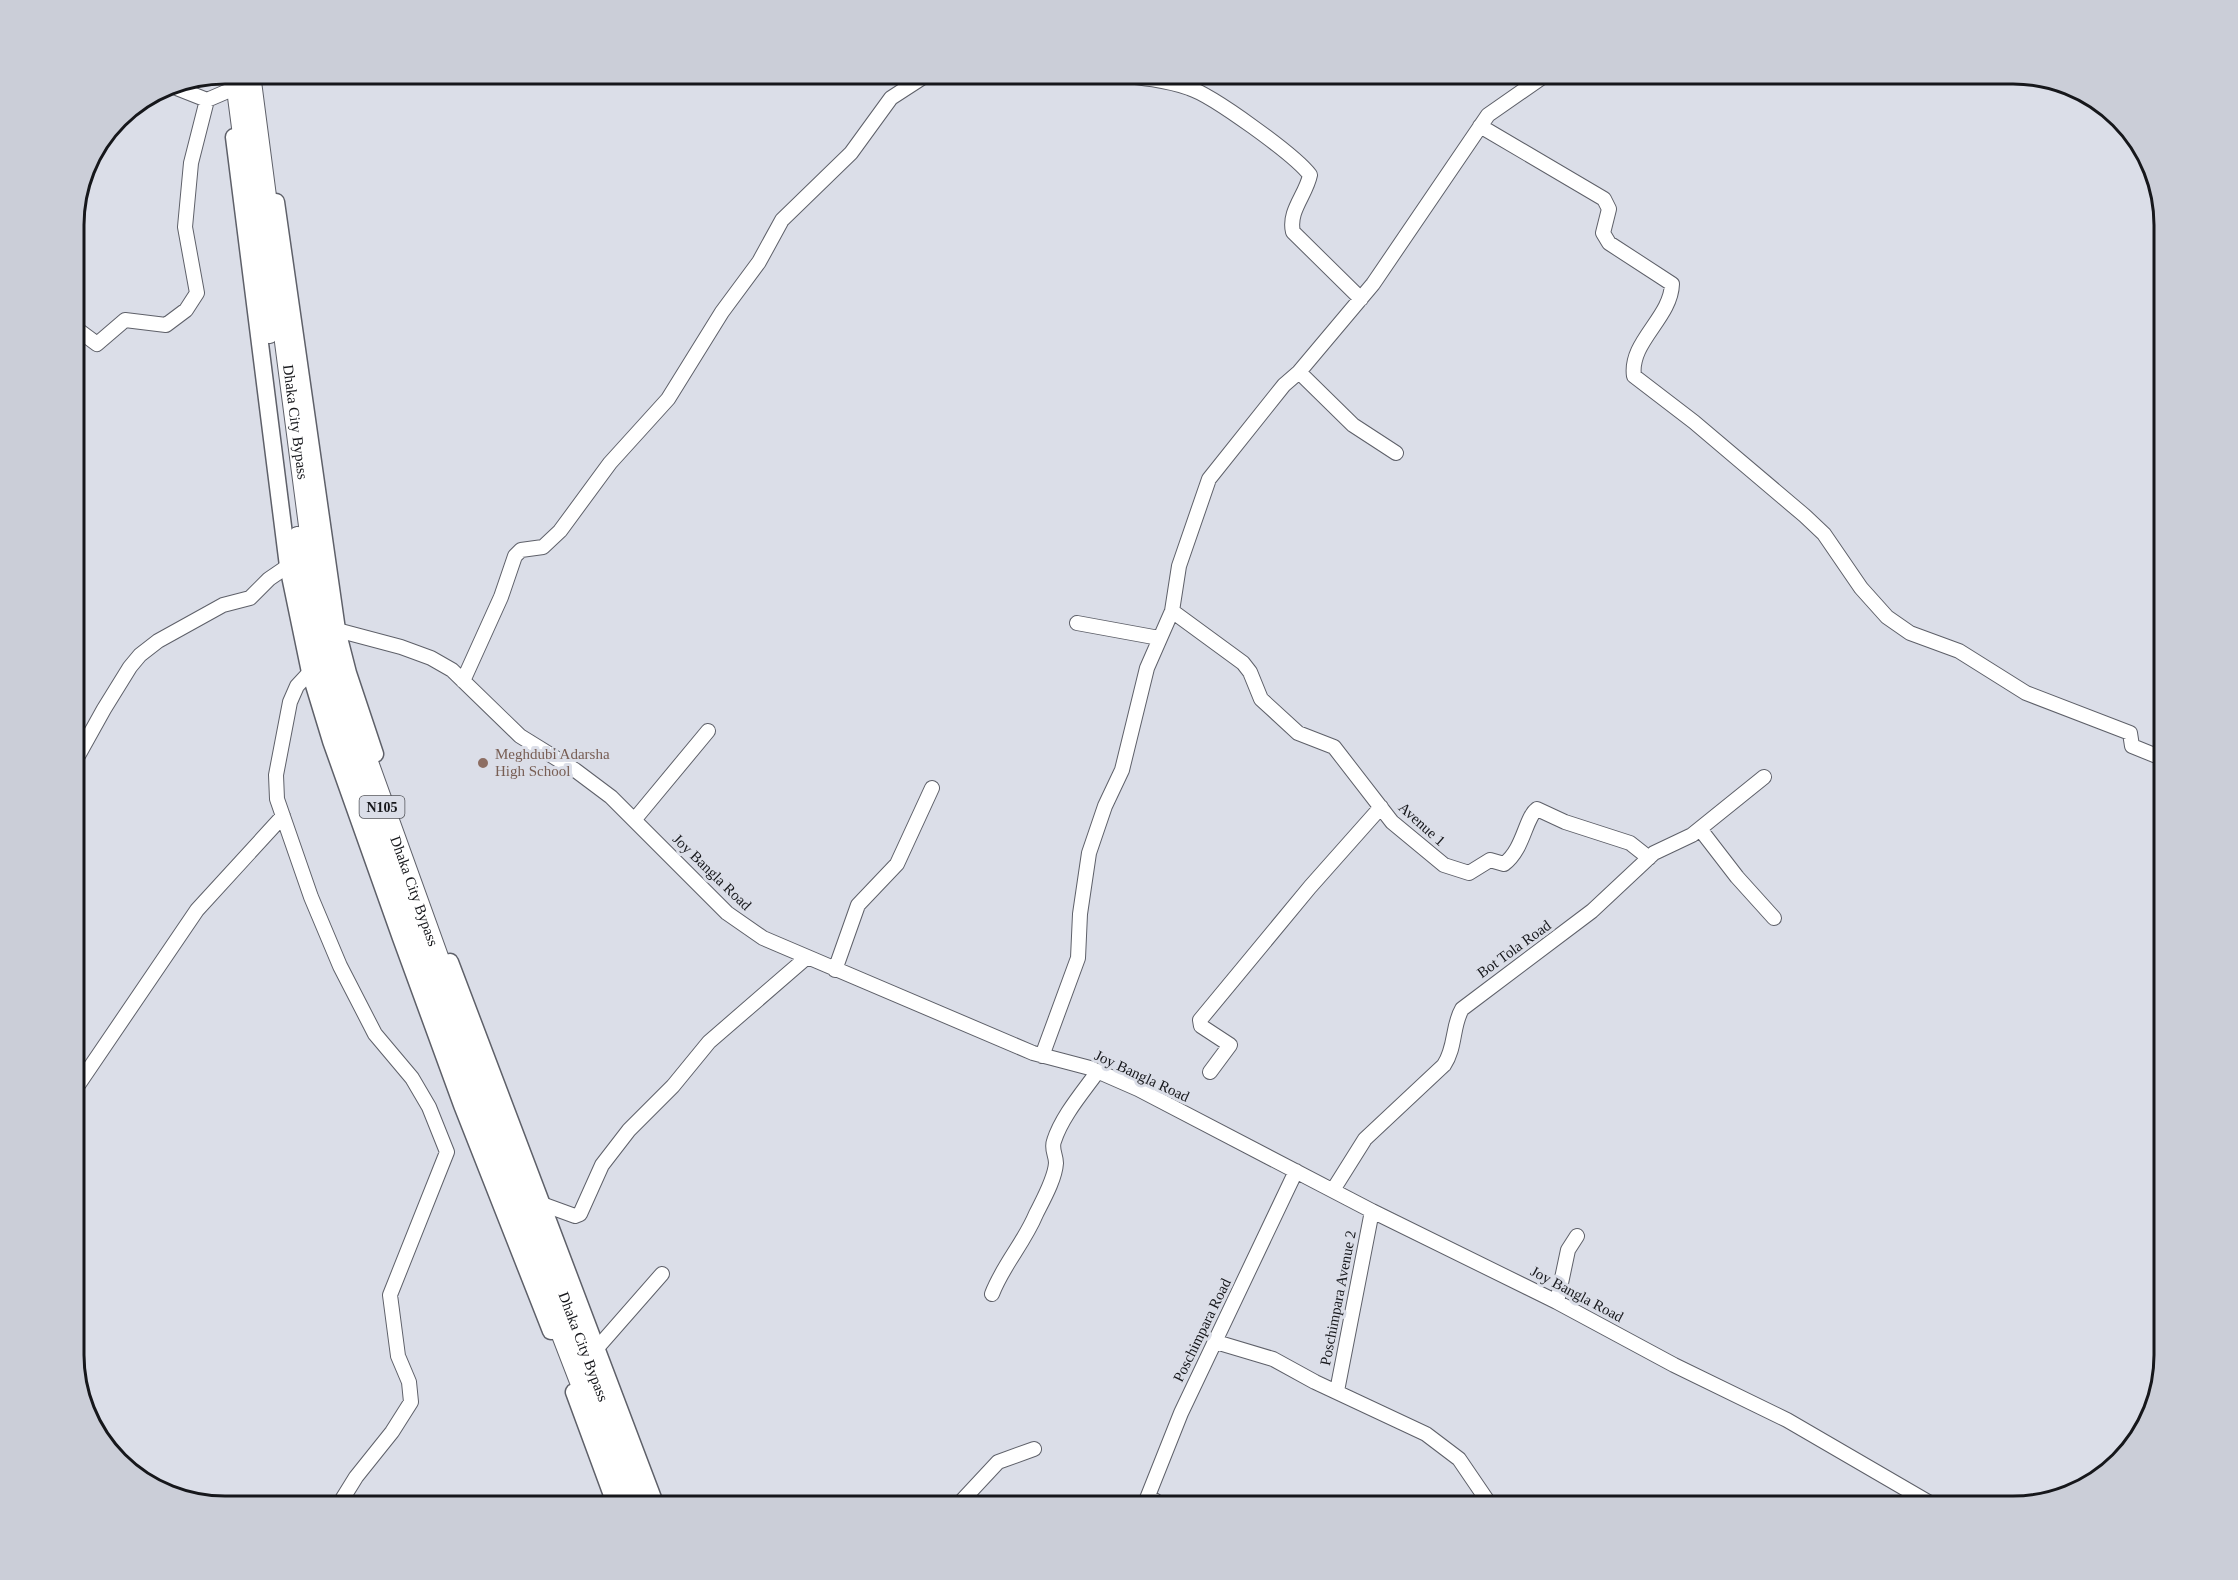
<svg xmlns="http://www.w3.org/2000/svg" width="2238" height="1580" font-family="Georgia,serif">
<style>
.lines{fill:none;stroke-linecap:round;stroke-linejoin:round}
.minor-casing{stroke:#5e6069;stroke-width:16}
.major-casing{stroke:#5e6069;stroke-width:19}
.highway-casing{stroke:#5e6069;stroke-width:22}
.minor{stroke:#fff;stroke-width:14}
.major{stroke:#fff;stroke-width:16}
.highway{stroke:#fff;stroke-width:20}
.education-dot{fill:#8d6e63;stroke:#dbdee8;stroke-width:2}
.labels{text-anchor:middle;stroke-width:6;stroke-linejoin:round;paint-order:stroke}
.shield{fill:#dbdee8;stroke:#515358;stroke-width:1.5}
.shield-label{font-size:14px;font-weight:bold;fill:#16171b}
.street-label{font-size:15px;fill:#16171b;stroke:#dbdee8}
.education-label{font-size:15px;fill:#785e54;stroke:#dbdee8;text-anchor:start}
.rim{fill:none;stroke:#16171b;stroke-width:3}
</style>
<rect width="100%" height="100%" fill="#dbdee8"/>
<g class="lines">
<!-- minor casing -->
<g class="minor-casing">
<path id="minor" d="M1107 74C1135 77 1162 79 1189 88 1212 95 1295 155 1310 175 1306 195 1288 211 1293 232L1361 299
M169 85 207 100
M1480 126 1604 199 1609 209 1603 233 1609 243 1672 284C1671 318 1629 342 1634 376L1694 422 1805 516 1824 534 1861 588 1887 617 1910 633 1959 651 2026 693 2130 733 2132 746 2164 759
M74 327 97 344 125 320 166 325 186 310 197 293 185 227 191 163 207 100 228 91
M1299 372 1353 425 1396 453
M1172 611 1243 663 1250 672 1261 699 1298 733 1334 747 1392 822 1444 865 1469 873 1490 860 1504 864C1524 849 1525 818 1537 809L1565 822 1630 843 1649 858
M1077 623 1159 638
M337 630 401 647 431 658 452 670 520 736 575 770 611 797 727 913 763 938 1033 1053 1090 1068 1138 1089 1372 1211 1557 1302 1674 1365 1787 1420 1935 1506
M310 672 297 686 290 702 276 775 277 799 311 897 340 966 375 1034 412 1078 429 1107 447 1152 390 1295 398 1356 409 1382 411 1402 392 1432 356 1477 343 1498 341 1506
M463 681 501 597 515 556 521 550 543 547 560 531 610 463 668 399 722 312 759 262 782 220 851 153 891 98 928 74
M74 763 104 709 130 667 140 655 158 641 223 605 250 598 269 579 288 566
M635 819 708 731
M1700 829 1737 877 1774 918
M835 970 858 905 897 864 932 788
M1042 1056 1078 958 1080 914 1089 853 1105 806 1122 770 1147 668 1172 611 1179 566 1209 479 1284 385 1299 372 1373 284 1488 115 1547 74
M1210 1072 1230 1045 1201 1026 1200 1020 1310 887 1381 807
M74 1091 197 910 283 816
M1333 1190 1365 1139 1444 1065C1456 1047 1452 1026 1462 1009L1592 911 1654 853 1692 835 1764 777
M542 1204 575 1216 580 1214 602 1165 629 1130 673 1086 709 1042 806 958
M992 1294C1003 1265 1024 1243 1036 1214 1043 1200 1055 1179 1056 1163 1056 1155 1051 1149 1054 1141 1062 1116 1083 1092 1098 1071
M1557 1302 1568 1250 1577 1236
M1216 1342 1273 1359 1315 1382 1426 1434 1459 1459 1491 1506
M598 1347 662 1274
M1337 1391 1372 1211
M1150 1497 1163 1506
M957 1506 998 1462 1034 1449
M1144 1506 1181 1413 1296 1171"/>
</g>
<!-- major casing -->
<g class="major-casing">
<path id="major" d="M234 137 288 566 310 672 331 741 401 938 462 1105 551 1331
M276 202 337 630 348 673 375 754
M450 962 656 1506
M574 1392 616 1506"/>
</g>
<!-- highway casing -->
<g class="highway-casing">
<g id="highway">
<path d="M235 74 269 333"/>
<path id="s1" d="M250 74 311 541 338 679 487 1093 644 1506"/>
<path d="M298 537C308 605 320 669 342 735L473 1104 628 1506"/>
</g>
</g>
<!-- minor -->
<use href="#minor" class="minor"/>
<!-- major -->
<use href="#major" class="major"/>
<!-- highway -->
<use href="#highway" class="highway"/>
</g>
<!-- markers -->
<circle class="education-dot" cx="483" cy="763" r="6"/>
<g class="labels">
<!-- shield labels -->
<rect class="shield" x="359.5" y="796" width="45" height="22" rx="4.5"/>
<g class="shield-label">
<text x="382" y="812">N105</text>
</g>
<!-- street labels -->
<g class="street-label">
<text dy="5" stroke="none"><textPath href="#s1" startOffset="351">Dhaka City Bypass</textPath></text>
<text transform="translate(1422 824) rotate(42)" y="5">Avenue 1</text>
<text transform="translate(712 872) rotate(44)" y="5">Joy Bangla Road</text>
<text dy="5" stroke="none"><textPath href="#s1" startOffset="837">Dhaka City Bypass</textPath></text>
<text transform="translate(1514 949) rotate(-36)" y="5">Bot Tola Road</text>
<text transform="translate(1142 1076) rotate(25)" y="5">Joy Bangla Road</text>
<text transform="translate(1577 1294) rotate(28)" y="5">Joy Bangla Road</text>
<text transform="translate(1338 1298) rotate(-79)" y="5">Poschimpara Avenue 2</text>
<text transform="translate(1202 1330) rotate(-64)" y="5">Poschimpara Road</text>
<text dy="5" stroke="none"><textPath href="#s1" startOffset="1323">Dhaka City Bypass</textPath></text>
</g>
<!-- education labels -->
<g class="education-label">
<text x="495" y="759">Meghdubi Adarsha<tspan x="495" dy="17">High School</tspan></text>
</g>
</g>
<!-- crop -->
<path d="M0 0H2238V1580H0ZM225 84H2013A141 141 0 0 1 2154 225V1355A141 141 0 0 1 2013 1496H225A141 141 0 0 1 84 1355V225A141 141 0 0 1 225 84Z" fill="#cbced8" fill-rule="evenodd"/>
<path class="rim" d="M225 84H2013A141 141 0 0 1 2154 225V1355A141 141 0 0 1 2013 1496H225A141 141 0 0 1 84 1355V225A141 141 0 0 1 225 84Z"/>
</svg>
